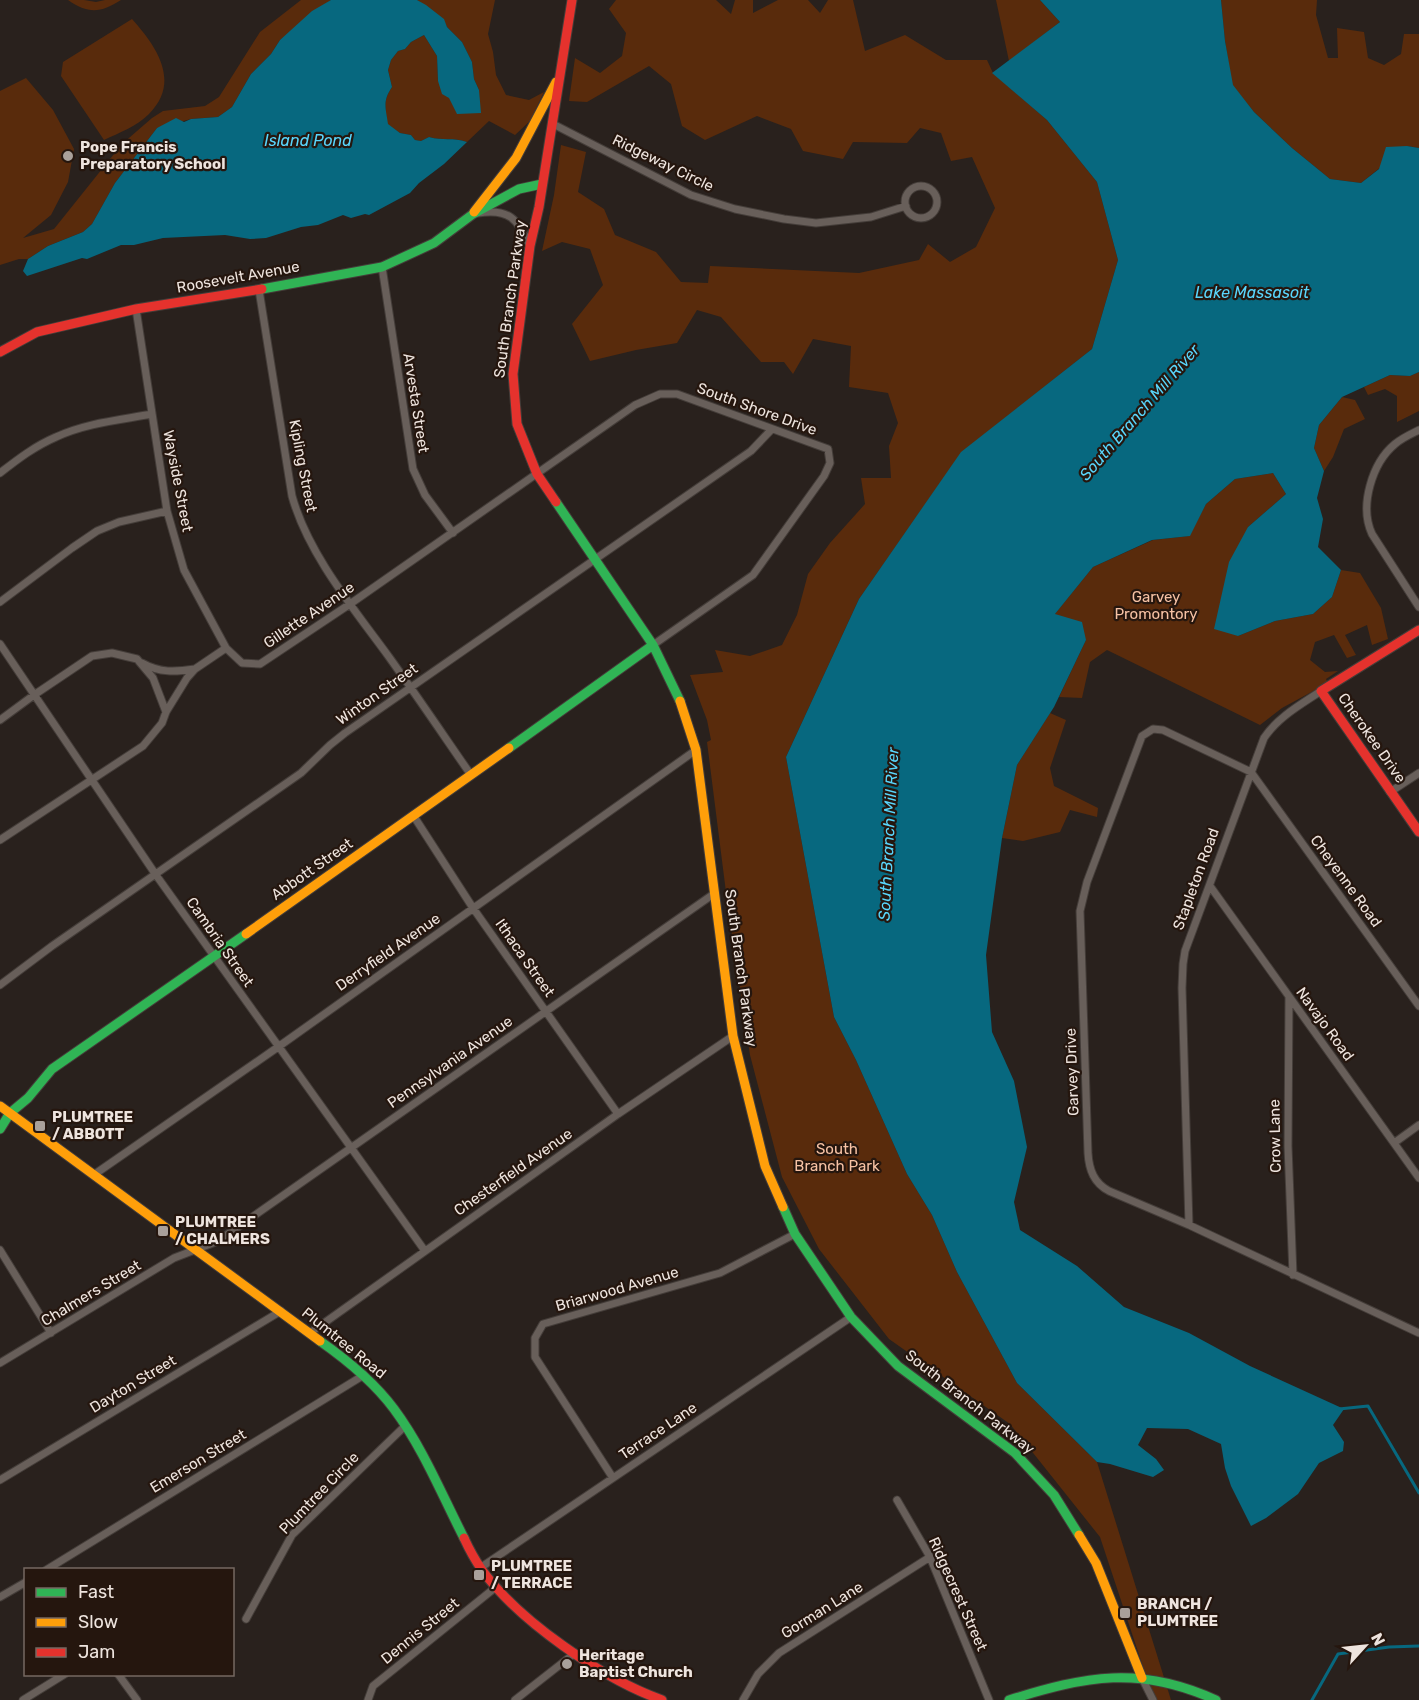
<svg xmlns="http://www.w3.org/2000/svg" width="1419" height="1700" font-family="Rubik,sans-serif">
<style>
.green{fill:#592b0c}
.water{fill:#07687f}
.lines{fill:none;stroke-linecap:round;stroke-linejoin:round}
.stream{stroke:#07687f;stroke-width:3}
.street-casing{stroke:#443d39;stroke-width:9}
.fast-casing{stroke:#443d39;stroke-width:11}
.slow-casing{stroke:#443d39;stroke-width:11}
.jam-casing{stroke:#443d39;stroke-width:11}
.street{stroke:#685f5a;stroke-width:7}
.fast{stroke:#30b455;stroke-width:9}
.slow{stroke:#ff9f0a;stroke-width:9}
.jam{stroke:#e5322d;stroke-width:9}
.poi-dot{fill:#a9a09a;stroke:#25160e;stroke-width:2}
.labels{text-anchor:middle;stroke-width:4.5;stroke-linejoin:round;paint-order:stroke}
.poi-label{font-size:15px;font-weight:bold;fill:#eee4de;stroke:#25160e;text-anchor:start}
.street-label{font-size:15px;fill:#eee4de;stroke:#25160e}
.park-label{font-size:15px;fill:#f7c2a4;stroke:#25160e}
.water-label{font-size:16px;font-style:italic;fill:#59d6fc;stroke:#25160e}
</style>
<rect width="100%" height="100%" fill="#29211d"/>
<!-- green -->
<path class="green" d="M68 0H84L96 2 105 0H121C101 13 88 14 68 0Z
M301 0H331L280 40 271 54 251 74 232 107 218 117 191 119 157 128 115 183 92 224 83 232 48 246 28 259H19L0 265V91L26 78 53 110 74 149 68 182 51 215 23 238 54 229 122 144 152 118 163 111 205 106 219 97 260 32Z
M417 0H495L488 34 493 52 496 75 506 95 529 100 544 92 530 121 515 135 489 121 467 142C453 137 443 141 429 137L421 141 415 140 411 135 400 133 387 124C386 108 382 102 392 87L388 70 391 60 398 51 405 49 411 42 424 35 437 56 438 81 479 90 474 79 472 62 462 42 447 27 443 19Z
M616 0H716L731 14 735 0H753V13L778 0H808L820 13 828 0H853L865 51 905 35 946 60H987L993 73 1047 120 1097 182 1118 260 1092 349 961 453 859 599 786 757 834 1017 856 1060 907 1174 932 1215 957 1272 1017 1383 1097 1462 1171 1700H1154L1100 1537 1010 1424 889 1339 819 1249 782 1177 750 1055 728 908 707 742 711 740 707 720 690 675 723 672 715 650 750 656 782 645 797 615 808 574 830 543 865 504 861 478H891L889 446 898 423 888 393 849 387 851 346 813 339 793 374 784 362H761L721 317 697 310 677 343 636 350 590 361 572 324 603 285 590 249 562 242 542 251 554 195 561 145 586 152 578 192 604 209 615 235 656 252 681 282 708 283 710 266 859 273 919 260 928 244 950 262 976 247 995 208 972 157 951 161 941 133 920 128 907 143 853 142 843 159 803 151 791 129 757 116 705 140 682 126 671 84 649 66 587 102 569 101 575 58 600 73 622 56 626 33 609 9Z
M996 0H1040L1060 22 1009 61Z
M1221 0H1317L1316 15 1328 58H1338L1337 28 1364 32 1368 58 1384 65 1401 54 1404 34H1419V148L1407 146 1361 183 1330 179 1292 148 1254 112 1232 85 1225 41Z
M132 19C157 47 181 82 149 114 137 126 119 133 104 140L61 76 63 62Z
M1419 372V411L1397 422V396L1385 389 1368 395 1364 387 1390 375 1410 376Z
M1342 397 1355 400 1365 419 1344 429 1333 457 1324 471 1314 448 1319 425Z
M1273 473 1286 494 1248 527 1238 636 1275 621 1313 614 1332 597 1341 570 1360 573 1381 608 1388 639 1372 645 1367 625 1345 635 1356 655 1347 658 1334 635 1315 642 1310 660 1325 672 1338 671 1326 679 1328 683 1282 708 1260 725 1107 650 1090 662 1082 698 1059 697 1086 640 1054 615 1093 567 1153 540 1189 536 1206 504 1235 479Z
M1050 713 1066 720 1050 768 1054 786 1098 808 1097 817 1070 810 1060 832 1023 841 1002 838 1017 765Z"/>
<!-- water -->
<path class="water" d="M331 0H417L426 5 444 19 447 27 462 42 472 62 474 79 479 90 481 113 457 114 449 98 442 94 438 81 437 56 424 35 411 42 405 49 398 51 391 60 388 70 392 87C382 102 386 108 388 124L400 133 411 135 415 140 421 141 429 137C443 141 453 137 467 142L444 164 419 183 410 193 369 215 365 214 351 218 343 215 318 225 301 227 266 238 250 239 225 235 163 238 134 245H121L87 259 82 258 27 276 23 271 28 259 48 246 83 232 92 224 115 183 157 128 176 118 184 122 191 119 218 117 232 107 251 74 271 54 280 40 312 11Z
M1040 0H1221L1225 41 1233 85 1254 112 1292 148 1330 179 1361 183 1379 169 1386 147 1407 146 1419 148V372L1410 376 1390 375 1342 397 1319 425 1314 448 1324 471 1317 498 1323 519 1318 547 1341 570 1332 597 1313 614 1275 621 1238 636 1214 629 1229 562 1248 527 1286 494 1273 473 1235 479 1206 504 1190 536 1152 540 1093 567 1055 614 1082 622 1086 640 1054 707 1017 765 1002 838 986 955 992 1032 1014 1081 1027 1147 1014 1202 1020 1230 1077 1266 1124 1307 1189 1333 1250 1366 1344 1409 1333 1425 1344 1442 1343 1451 1319 1463 1298 1494 1266 1518 1251 1526 1231 1486 1225 1468 1221 1444 1188 1429 1147 1428 1138 1445 1156 1459 1164 1470 1153 1477 1110 1464 1097 1462 1017 1383 957 1272 932 1215 907 1174 856 1060 834 1017 786 757 859 599 961 452 1092 349 1118 260 1097 182 1047 120 992 73 1060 22Z"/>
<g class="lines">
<!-- stream -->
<path class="stream" d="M1339 1409 1368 1406 1419 1493
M1312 1700 1338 1654 1389 1647 1419 1646"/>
<!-- street casing -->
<g class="street-casing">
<path id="street" d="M553 124 691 195 735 209 784 219 816 223 871 217 906 206
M905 202a16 16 0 1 1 32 0a16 16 0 1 1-32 0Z
M478 213C509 208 518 219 530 246
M382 267 413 469 425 495 453 533
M259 290 292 496C308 554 354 609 389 657 417 696 444 736 471 775
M136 309 167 511 184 570 226 648
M1419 430C1411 434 1402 438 1395 444 1372 463 1359 506 1372 534L1419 607
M0 473C18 459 35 446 56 437 86 423 120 420 152 414
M0 602 72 548 97 531 119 522 167 511
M0 644 156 875 425 1251
M142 663C160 673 175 672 195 669
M0 720 34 695 92 656 112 653 137 659 153 678 166 712
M1390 792 1419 773
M413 815 473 908 618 1114
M0 840 143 746 162 723 166 712 187 678 195 669 226 648 242 663 260 664 350 604 635 405 660 394H677L828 449 830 463 824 476 753 575 653 645
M1210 886 1419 1178
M0 985 52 946 301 773 330 745 345 733 751 451 772 429
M1289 997 1288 1146 1293 1275
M1419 1006 1251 772 1163 730 1153 729 1142 736 1087 882 1080 911 1088 1153C1089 1170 1094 1183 1109 1191L1189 1225 1419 1333
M1394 1143 1419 1125
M95 1174 278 1047 696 750
M1189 1225 1182 988 1183 964 1185 951 1264 738C1278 717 1300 705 1321 691
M0 1250 51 1333
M310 1333 618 1114 733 1036
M0 1363 174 1258 218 1241 715 893
M613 1478 535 1357V1338L543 1324 720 1273 795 1234
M0 1480 281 1311
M897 1500 930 1557 989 1700
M480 1568 851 1317
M46 1570 364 1375
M0 1597 26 1582
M246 1619 292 1535 405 1426
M118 1674 137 1700
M1142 1678 1153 1700
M23 1700 65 1674
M368 1700 373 1686 496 1587
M515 1700 575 1653
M743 1700 758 1674 779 1653 930 1557"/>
</g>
<!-- fast casing -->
<g class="fast-casing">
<path id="fast" d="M262 289 382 267 434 243 473 214 519 189 542 184
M556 502 653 645 680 701
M509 748 653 645
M0 1129 10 1113 28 1098 52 1069 246 934
M783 1207 795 1234 851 1317 898 1366 1015 1453 1054 1495 1079 1535
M320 1341C347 1360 374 1382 394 1409 423 1448 442 1495 464 1538
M1009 1700C1087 1676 1139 1665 1216 1700"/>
</g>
<!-- slow casing -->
<g class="slow-casing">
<path id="slow" d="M474 212 516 158 556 82
M680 701 696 750 733 1036 765 1166 783 1207
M246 934 509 748
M0 1106 320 1341
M1079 1535 1096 1563 1142 1678"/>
</g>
<!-- jam casing -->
<g class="jam-casing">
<path id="jam" d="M0 352 37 332 136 309 262 289
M556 502 537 474 517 424 513 374 530 246 539 207 572 0
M1419 630 1321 691 1419 832
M464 1538C469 1549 475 1560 482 1570 519 1621 603 1679 662 1700"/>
</g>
<!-- street -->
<use href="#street" class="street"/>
<!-- fast -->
<use href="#fast" class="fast"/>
<!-- slow -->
<use href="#slow" class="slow"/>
<!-- jam -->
<use href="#jam" class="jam"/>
</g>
<!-- markers -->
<g class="poi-dot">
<circle cx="68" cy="156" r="6"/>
<rect x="34" y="1120" width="12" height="12" rx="3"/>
<rect x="157" y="1225" width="12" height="12" rx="3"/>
<rect x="473" y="1569" width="12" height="12" rx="3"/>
<rect x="1119" y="1607" width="12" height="12" rx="3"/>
<circle cx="567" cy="1664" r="6"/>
</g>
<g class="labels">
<!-- poi labels -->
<g class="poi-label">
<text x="80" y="152">Pope Francis<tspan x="80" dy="17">Preparatory School</tspan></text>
<text x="52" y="1122">PLUMTREE<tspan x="52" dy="17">/ ABBOTT</tspan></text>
<text x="175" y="1227">PLUMTREE<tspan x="175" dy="17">/ CHALMERS</tspan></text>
<text x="491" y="1571">PLUMTREE<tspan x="491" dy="17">/ TERRACE</tspan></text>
<text x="1137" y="1609">BRANCH /<tspan x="1137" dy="17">PLUMTREE</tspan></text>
<text x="579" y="1660">Heritage<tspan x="579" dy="17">Baptist Church</tspan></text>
</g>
<!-- street labels -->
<g class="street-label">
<text transform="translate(663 163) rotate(26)" y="5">Ridgeway Circle</text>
<text transform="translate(238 277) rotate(-10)" y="5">Roosevelt Avenue</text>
<text transform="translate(510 299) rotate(-82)" y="5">South Branch Parkway</text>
<text transform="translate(416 403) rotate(81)" y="5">Arvesta Street</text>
<text transform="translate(757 409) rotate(20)" y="5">South Shore Drive</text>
<text transform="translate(303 466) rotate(79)" y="5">Kipling Street</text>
<text transform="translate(178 481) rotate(79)" y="5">Wayside Street</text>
<text transform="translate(309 615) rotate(-34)" y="5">Gillette Avenue</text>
<text transform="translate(377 694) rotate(-35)" y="5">Winton Street</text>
<text transform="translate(1372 738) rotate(55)" y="5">Cherokee Drive</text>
<text transform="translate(312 869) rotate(-35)" y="5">Abbott Street</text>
<text transform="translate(1196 879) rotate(-70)" y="5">Stapleton Road</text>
<text transform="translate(1346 881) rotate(54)" y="5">Cheyenne Road</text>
<text transform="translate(220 942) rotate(55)" y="5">Cambria Street</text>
<text transform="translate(388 952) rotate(-35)" y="5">Derryfield Avenue</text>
<text transform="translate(525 958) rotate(55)" y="5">Ithaca Street</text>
<text transform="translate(741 968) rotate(82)" y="5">South Branch Parkway</text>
<text transform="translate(1325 1024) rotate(54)" y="5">Navajo Road</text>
<text transform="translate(450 1062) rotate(-35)" y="5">Pennsylvania Avenue</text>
<text transform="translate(1072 1072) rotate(-92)" y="5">Garvey Drive</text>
<text transform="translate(1275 1136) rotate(-91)" y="5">Crow Lane</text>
<text transform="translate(513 1172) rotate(-35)" y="5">Chesterfield Avenue</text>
<text transform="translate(617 1289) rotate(-16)" y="5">Briarwood Avenue</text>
<text transform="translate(91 1293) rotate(-31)" y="5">Chalmers Street</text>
<text transform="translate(344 1343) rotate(39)" y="5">Plumtree Road</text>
<text transform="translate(133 1384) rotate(-31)" y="5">Dayton Street</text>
<text transform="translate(970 1402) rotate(38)" y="5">South Branch Parkway</text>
<text transform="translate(658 1431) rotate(-34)" y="5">Terrace Lane</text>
<text transform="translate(198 1461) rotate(-31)" y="5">Emerson Street</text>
<text transform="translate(319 1493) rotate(-46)" y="5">Plumtree Circle</text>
<text transform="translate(958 1594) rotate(66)" y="5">Ridgecrest Street</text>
<text transform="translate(822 1610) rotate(-32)" y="5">Gorman Lane</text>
<text transform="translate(420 1631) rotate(-39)" y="5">Dennis Street</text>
</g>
<!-- park labels -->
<g class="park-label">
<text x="1156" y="602">Garvey<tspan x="1156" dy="17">Promontory</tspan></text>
<text x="837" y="1154">South<tspan x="837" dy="17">Branch Park</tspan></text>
</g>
<!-- water labels -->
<g class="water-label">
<text x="308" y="146">Island Pond</text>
<text x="1252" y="298">Lake Massasoit</text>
<text transform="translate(1139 412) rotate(-49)" y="6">South Branch Mill River</text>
<text transform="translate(888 834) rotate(-87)" y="6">South Branch Mill River</text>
</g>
</g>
<!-- legend -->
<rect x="24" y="1568" width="210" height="108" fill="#25160e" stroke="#756861" stroke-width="1.5"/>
<rect x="36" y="1588" width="30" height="9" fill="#30b455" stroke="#756861" stroke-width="1.5"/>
<text x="78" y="1598" font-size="18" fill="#eee4de">Fast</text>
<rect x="36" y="1618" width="30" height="9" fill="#ff9f0a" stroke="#756861" stroke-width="1.5"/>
<text x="78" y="1628" font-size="18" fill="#eee4de">Slow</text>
<rect x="36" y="1648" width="30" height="9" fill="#e5322d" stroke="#756861" stroke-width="1.5"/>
<text x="78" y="1658" font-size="18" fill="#eee4de">Jam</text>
<!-- north arrow -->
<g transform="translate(1365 1646) rotate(63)" stroke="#25160e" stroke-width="4.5" paint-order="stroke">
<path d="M0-4.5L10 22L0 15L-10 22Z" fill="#eee4de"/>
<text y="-9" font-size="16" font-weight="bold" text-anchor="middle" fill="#eee4de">N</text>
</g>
</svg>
